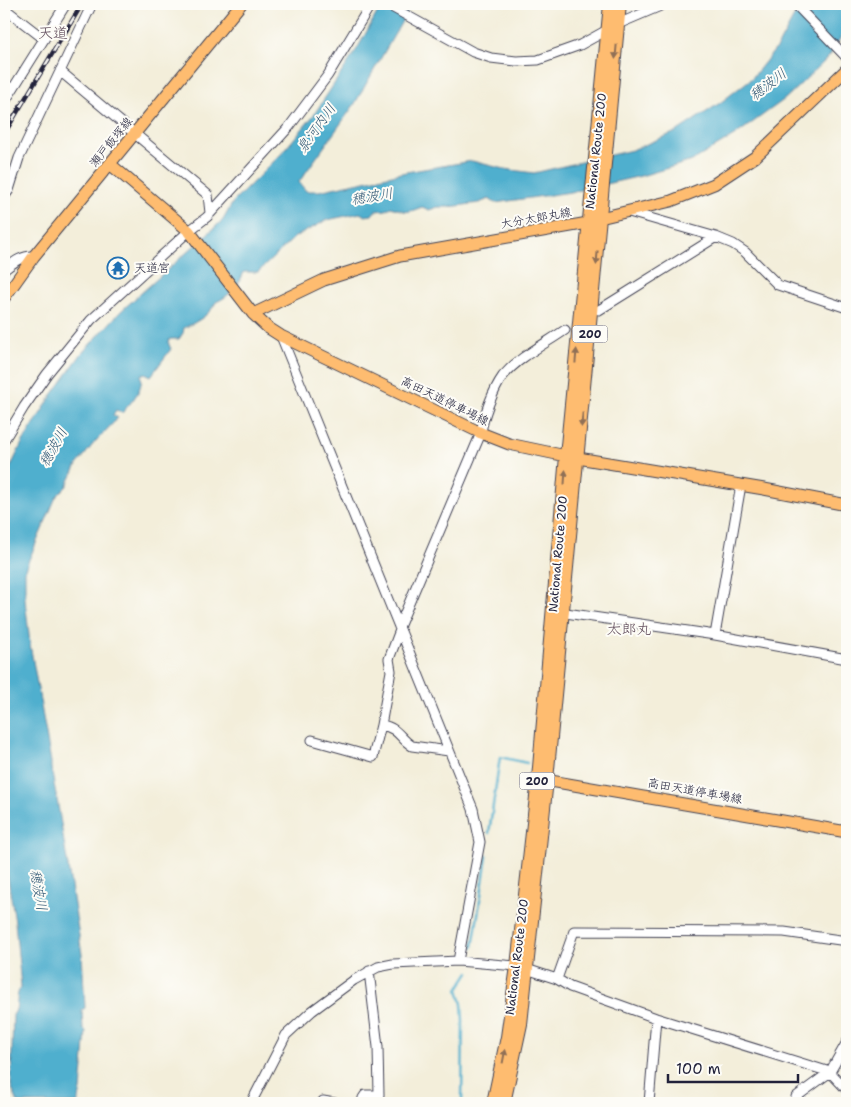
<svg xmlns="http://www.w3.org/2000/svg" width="851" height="1107" font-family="'Shantell Sans','Klee One',sans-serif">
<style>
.water{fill:#4fafce;stroke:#386884}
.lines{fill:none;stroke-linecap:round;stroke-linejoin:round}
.stream{stroke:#4fafce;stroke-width:2.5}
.minor-casing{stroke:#414153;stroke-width:11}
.major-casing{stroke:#414153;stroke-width:13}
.highway-casing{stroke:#414153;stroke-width:14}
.minor{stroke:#fff;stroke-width:9}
.major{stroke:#febc70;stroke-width:11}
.highway{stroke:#febc70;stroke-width:12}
.rail-casing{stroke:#22223b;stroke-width:4.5}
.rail{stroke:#fdfcf7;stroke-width:2.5;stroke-dasharray:8;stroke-linecap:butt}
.oneway{fill:#906f56}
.labels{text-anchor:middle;stroke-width:4;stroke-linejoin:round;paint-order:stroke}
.shield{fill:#fdfcf7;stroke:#646373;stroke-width:1}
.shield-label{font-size:11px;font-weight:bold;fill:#22223b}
.street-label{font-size:12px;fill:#22223b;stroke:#fdfcf7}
.poi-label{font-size:12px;fill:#22223b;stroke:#fdfcf7;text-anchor:start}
.water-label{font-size:14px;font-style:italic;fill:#345a76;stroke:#fdfcf7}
.quarter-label{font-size:15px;fill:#634f5e;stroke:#fdfcf7}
</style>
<rect width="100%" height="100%" fill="#fdfcf7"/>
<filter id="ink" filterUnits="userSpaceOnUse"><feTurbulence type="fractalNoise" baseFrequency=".02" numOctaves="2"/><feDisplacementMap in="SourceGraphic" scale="10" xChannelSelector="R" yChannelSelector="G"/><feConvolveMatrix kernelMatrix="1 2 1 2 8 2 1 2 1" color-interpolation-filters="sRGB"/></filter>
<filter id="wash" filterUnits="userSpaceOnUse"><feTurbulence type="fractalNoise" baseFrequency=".0096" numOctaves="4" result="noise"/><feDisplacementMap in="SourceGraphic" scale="20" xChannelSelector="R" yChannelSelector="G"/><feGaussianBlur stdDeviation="1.12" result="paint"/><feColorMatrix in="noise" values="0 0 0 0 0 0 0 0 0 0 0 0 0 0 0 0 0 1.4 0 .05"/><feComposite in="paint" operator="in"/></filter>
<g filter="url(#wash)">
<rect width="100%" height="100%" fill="#f3eeda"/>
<!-- water -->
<path class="water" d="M382 4H412L354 105 299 182 306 191H319L406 172 472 161 504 169 534 173 632 150 676 132 720 103 752 78 778 46 801 4H847V27L829 57 785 99 734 136 692 161 641 176 571 192 495 203 489 199 479 203 449 207H438L429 210 422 207C404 214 409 212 391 207L386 210 375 211 372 215 365 216 360 213 327 220 295 237 258 272H244C239 285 229 297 216 302 209 316 198 321 184 328L183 333 179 339H170L168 342 171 349 151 376 145 373 141 375C144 390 131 402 122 413L116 410 113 415 118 418 94 443 77 465 66 487 56 497 25 569V599L30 644 51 762V768L58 805 82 954 85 1008 82 1010 83 1029 86 1031 81 1090 78 1103H18L11 1086 13 1015C20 1007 14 996 21 987L15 922 4 854V481L22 443 52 395 82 353 121 311 223 220 233 202 282 153 313 116 357 49Z"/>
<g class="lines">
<!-- stream -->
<path class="stream" d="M489 833 500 757 527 763
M473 947 487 856
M462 1103 463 1020 462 1004 458 989 469 972"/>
</g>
</g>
<g filter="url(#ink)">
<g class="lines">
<!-- minor casing -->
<g class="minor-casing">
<path id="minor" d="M386 4 473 52 491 58 516 61 538 60 580 45 618 24 665 4
M795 4 847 58
M4 8 44 39
M60 71 208 195 210 213
M4 103 66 4
M4 197 9 190 19 158 92 4
M629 212 716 237 733 244 745 252 778 285 847 308
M4 270C13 263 22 255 34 256
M599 310 716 237
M281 336 473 809 480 842 458 961
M4 440 24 407 47 374 91 320 189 231 207 217 289 127 328 75 371 4
M559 612 715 635 847 659
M399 627 481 433C483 417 493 390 503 376 519 357 545 344 565 330
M715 635 741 485
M381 725 391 671 389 659 400 630
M312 740 373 757 381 725C399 728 399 738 412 746L449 751
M557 979 574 931 784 932 847 941
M251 1103 286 1035 312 1011 354 980 378 967 393 964 458 961 517 966 557 979 570 987 656 1018 830 1072 847 1090
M323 1103V1101L335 1103
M362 1103 363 1098 365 1095H379L378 1047 369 971
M649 1103 656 1018
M795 1103 796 1097 830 1072 847 1042"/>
</g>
<!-- major casing -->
<g class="major-casing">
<path id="major" d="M110 164 189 231 253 314 267 327 281 336 481 433 509 444 566 456 764 489 847 505
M4 298 34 256 241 4
M253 314 324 280 400 256 588 223 600 218 671 201 714 184 755 157 847 69
M539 779 847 832"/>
</g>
<!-- highway casing -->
<g class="highway-casing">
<path id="highway" d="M493 1103 507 1037 517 966 538 779 566 456 610 4
M504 1103 521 1024 547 780 620 4"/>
</g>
<!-- minor -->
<use href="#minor" class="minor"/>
<!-- major -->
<use href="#major" class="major"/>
<!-- highway -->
<use href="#highway" class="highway"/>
<!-- rail casing -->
<g class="rail-casing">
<path id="rail" d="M4 134 82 4"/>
</g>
<!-- rail -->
<use href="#rail" class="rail"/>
</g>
<!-- one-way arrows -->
<defs><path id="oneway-solid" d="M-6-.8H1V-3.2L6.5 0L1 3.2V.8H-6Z" transform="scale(1.25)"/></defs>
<g class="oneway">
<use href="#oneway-solid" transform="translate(616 52) rotate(95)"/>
<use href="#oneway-solid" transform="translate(597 258) rotate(95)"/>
<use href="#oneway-solid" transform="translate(576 356) rotate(-85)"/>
<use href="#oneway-solid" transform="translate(582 420) rotate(95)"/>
<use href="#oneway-solid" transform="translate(565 477) rotate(-86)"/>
<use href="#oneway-solid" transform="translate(504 1056) rotate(-79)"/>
</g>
</g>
<!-- icons -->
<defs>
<g id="temple-ring" transform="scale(1.125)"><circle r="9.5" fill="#fdfcf7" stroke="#1f6fb2" stroke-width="1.5"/><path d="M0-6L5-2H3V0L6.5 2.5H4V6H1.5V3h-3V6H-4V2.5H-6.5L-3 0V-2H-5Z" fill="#1f6fb2"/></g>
</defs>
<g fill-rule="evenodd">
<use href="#temple-ring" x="118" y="268"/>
</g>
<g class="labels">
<!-- shield labels -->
<g class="shield">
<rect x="572.5" y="325.5" width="35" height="17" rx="4"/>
<rect x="519.5" y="772.5" width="35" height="17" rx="4"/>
</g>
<g class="shield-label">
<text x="590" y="338">200</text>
<text x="537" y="785">200</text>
</g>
<!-- street labels -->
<g class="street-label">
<text transform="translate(111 142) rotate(-51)" y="4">瀬戸飯塚線</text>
<text transform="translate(596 151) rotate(-84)" y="4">National Route 200</text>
<text transform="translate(536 218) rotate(-10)" y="4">大分太郎丸線</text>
<text transform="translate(445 401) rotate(26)" y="4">高田天道停車場線</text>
<text transform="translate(558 554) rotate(-85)" y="4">National Route 200</text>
<text transform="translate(695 791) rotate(10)" y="4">高田天道停車場線</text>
<text transform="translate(517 957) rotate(-83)" y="4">National Route 200</text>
</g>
<!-- poi labels -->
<g class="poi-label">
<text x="134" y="272">天道宮</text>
</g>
<!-- water labels -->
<g class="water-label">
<text transform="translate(768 84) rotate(-38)" y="5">穂波川</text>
<text transform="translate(316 128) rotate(-55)" y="5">泉河内川</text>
<text transform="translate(372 196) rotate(-9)" y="5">穂波川</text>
<text transform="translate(53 447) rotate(-61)" y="5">穂波川</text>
<text transform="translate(39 890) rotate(80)" y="5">穂波川</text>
</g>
<!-- quarter labels -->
<g class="quarter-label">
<text x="53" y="38">天道</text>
<text x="629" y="634">太郎丸</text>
</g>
</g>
<!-- margin -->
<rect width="851" height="1107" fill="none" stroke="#fdfcf7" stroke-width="20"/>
<!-- scale -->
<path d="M668 1074v8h130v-8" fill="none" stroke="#22223b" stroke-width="2.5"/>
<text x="676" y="1074" font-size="15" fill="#22223b" stroke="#fdfcf7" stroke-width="4" paint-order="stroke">100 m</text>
</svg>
